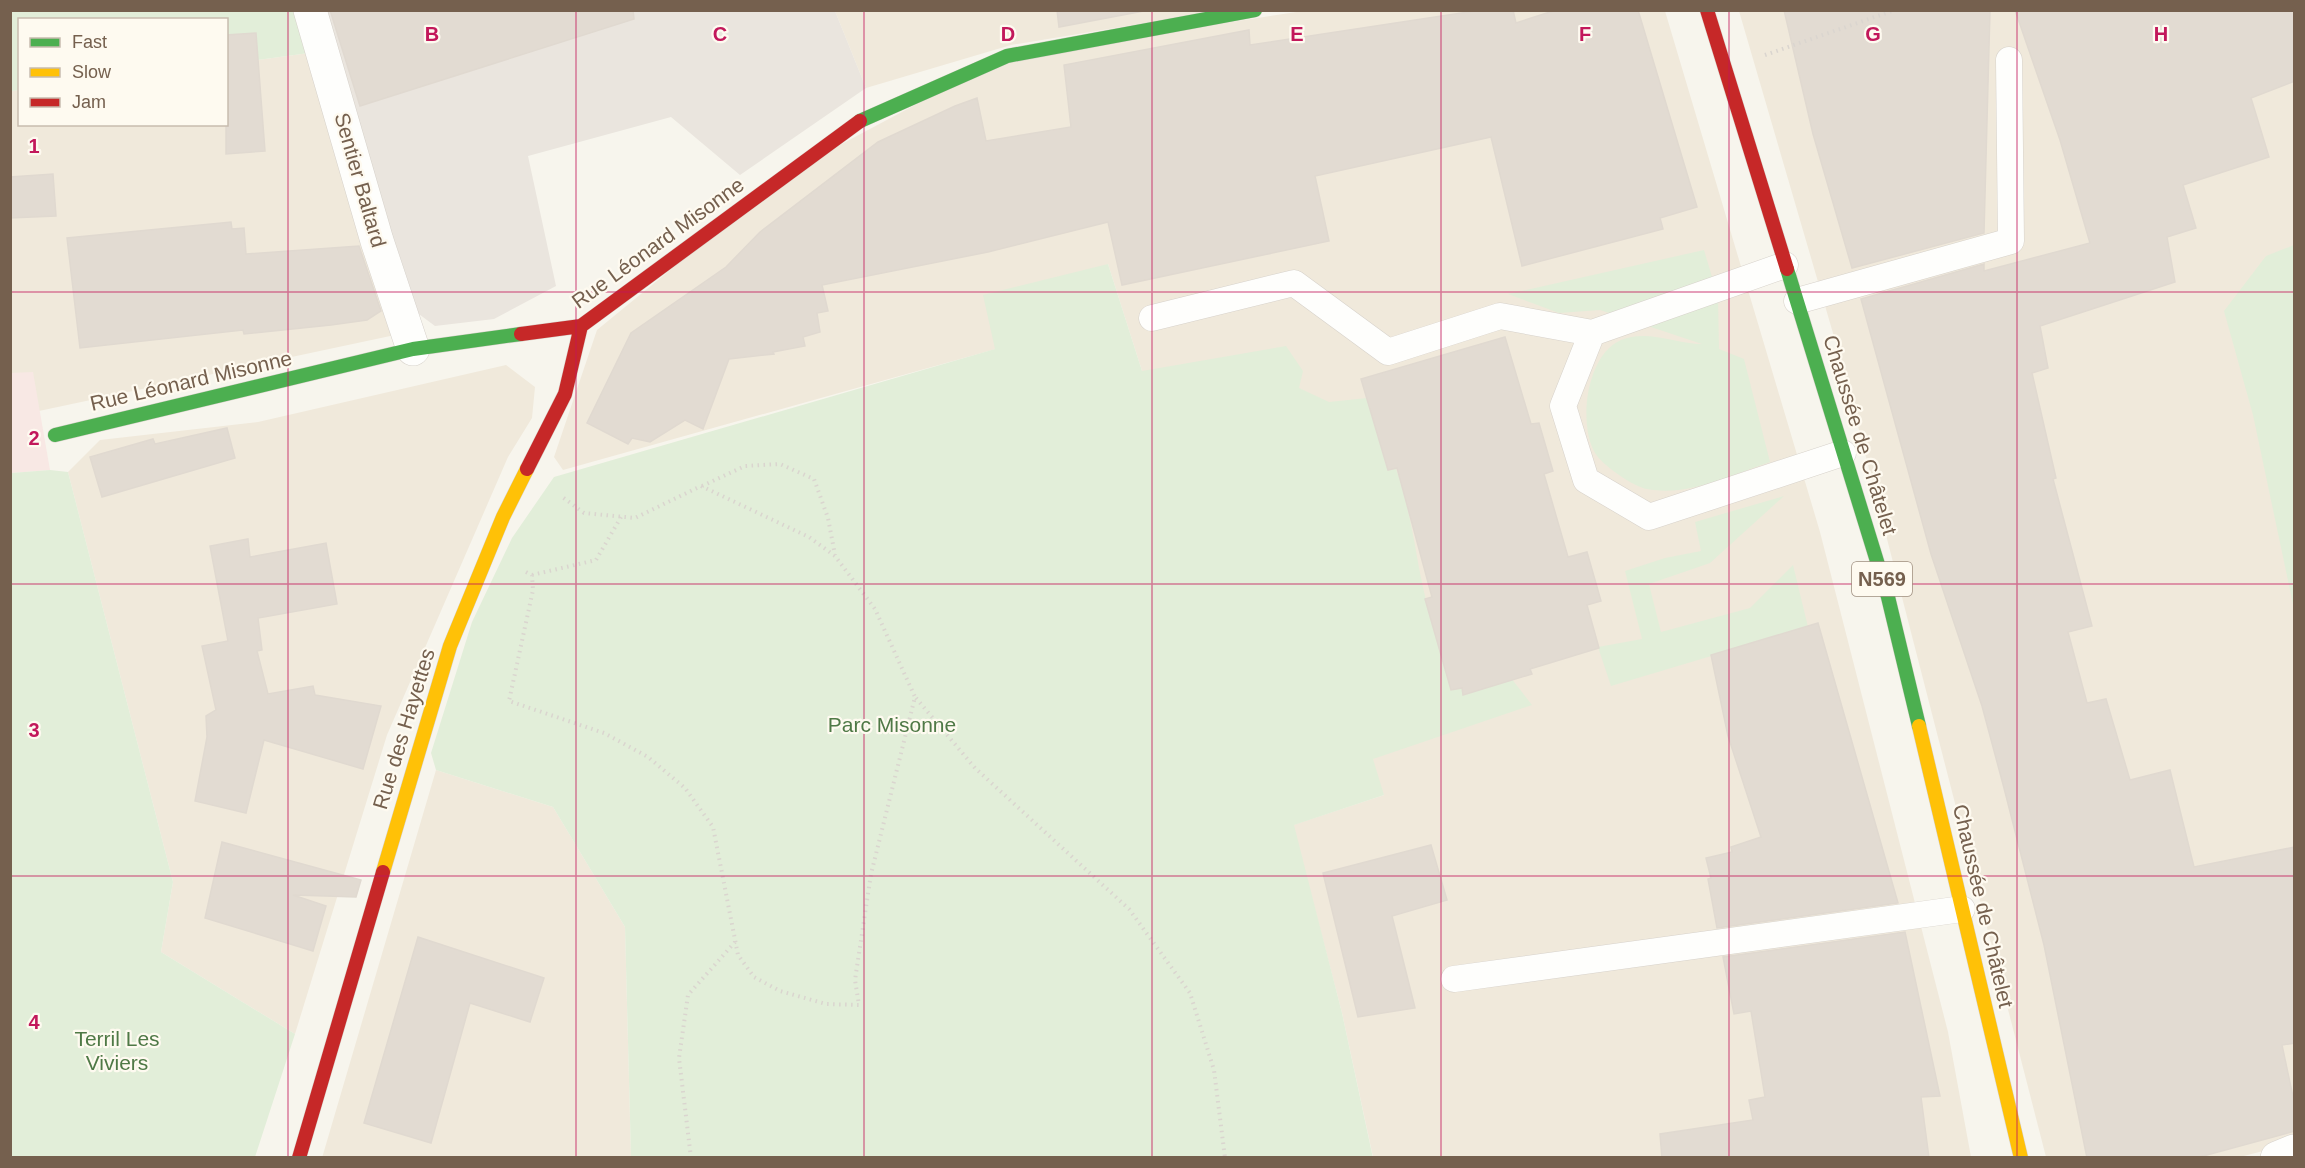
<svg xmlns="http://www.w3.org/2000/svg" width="2305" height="1168" font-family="Helvetica,sans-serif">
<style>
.residential{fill:#f0e9db}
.industrial{fill:#eae5de}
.medical{fill:#f8e8e4}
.green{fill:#e2eed9}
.building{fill:#e2dbd2;stroke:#e0d9d0;stroke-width:1.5}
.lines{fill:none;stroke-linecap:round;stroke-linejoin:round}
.lane-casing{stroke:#d7d2cb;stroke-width:27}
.street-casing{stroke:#d7d2cb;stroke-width:34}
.fast-casing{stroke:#d8d2cb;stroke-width:15}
.slow-casing{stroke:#d8d2cb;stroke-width:15}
.jam-casing{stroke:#d8d2cb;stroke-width:15}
.path{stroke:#dad5cf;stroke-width:4;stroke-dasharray:1.5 4.5;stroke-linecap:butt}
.lane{stroke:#fefefc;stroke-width:26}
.street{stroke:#fefefc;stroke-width:33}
.fast{stroke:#4caf50;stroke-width:14}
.slow{stroke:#ffc107;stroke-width:14}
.jam{stroke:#c62828;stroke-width:14}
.grid{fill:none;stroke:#c2185b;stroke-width:1.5;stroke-opacity:0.55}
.labels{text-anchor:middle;stroke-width:4.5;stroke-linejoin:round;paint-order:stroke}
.shield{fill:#fefaf0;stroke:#9e8e7f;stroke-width:1.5}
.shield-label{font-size:20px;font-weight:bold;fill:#75604e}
.street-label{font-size:21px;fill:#75604e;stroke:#fefaf0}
.park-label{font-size:21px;fill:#4f7946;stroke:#fefaf0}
.grid-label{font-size:20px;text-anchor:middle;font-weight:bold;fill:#c2185b;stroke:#fefaf0;stroke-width:4.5;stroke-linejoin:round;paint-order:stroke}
</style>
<rect width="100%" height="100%" fill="#f7f5ed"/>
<!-- residential -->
<path class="residential" d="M835 11H1218L1011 45 866 88Z
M1303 11H1665L1820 532 1948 1032 1971 1157H1373L1342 1013 1293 825 1384 795 1142 371 1108 264 996 349 563 470 554 457 597 330 791 171 1007 56Z
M1739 11H2294V1143L2240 1157H2046L1842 364Z
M309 53 395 335 39 411 11 373 10 91 19 90 20 124H226L227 64Z
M506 365 535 387 532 418 508 457 387 735 295 1034 161 952 173 882 68 472 100 440 258 422Z
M436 770 553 807 625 927 631 1157 322 1158Z"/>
<!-- industrial -->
<path class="industrial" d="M320 11H835L866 88 740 175 671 117 528 156 556 286 494 319 435 326 396 297Z"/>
<!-- medical -->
<path class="medical" d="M33 372 50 470 11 473 10 373Z"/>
<!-- green -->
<path class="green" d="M11 11H297L309 53 227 64 226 20H20L19 90 11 91Z
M2294 245V609L2253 415 2224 311 2266 256Z
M1704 250 1718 297 1719 349 1744 359 1770 462C1731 475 1688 497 1647 489 1634 487 1602 465 1595 453 1578 424 1586 355 1621 340 1647 329 1676 344 1702 344L1600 310 1559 313 1508 294Z
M1108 264 1142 371 1286 346 1303 371 1299 388 1329 402 1367 398 1388 470 1396 469C1412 512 1415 556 1426 600 1433 630 1443 660 1451 690L1461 688 1464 694 1511 678 1532 705 1373 759 1384 795 1294 825 1342 1013 1373 1158 631 1157 625 927 553 807 436 770 431 753 472 622 512 538 554 477 995 349 983 295Z
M50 470 68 472 173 882 161 952 295 1034 255 1157H11V473Z
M1784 496 1710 563 1649 584 1661 632 1750 608 1793 565 1808 627 1611 686 1598 647 1642 639 1625 571 1665 558 1701 551 1695 522Z"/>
<!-- building -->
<path class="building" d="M330 10H633L634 19 360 106Z
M1057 10H1149L1059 27Z
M1481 10H1513L1516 23 1556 10H1638L1697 207 1660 218 1663 229 1522 266 1491 137 1315 176 1329 241 1122 285 1108 222 988 252 822 285 828 311 817 313 820 332 803 337 805 346 773 352 774 354 729 359 703 429 685 420 650 442 632 438 628 444 587 423 631 333 726 267 760 232 878 142 955 106 977 98 986 141 1071 127 1064 65 1249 30 1250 45Z
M1784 10H1990L1984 233 1852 268 1813 134Z
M2015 10H2295V81L2251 98 2269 157 2183 185 2196 228 2167 237 2175 282 2040 326 2048 368 2032 373 2056 478 2053 479 2092 626 2068 632 2087 703 2106 699 2130 780 2170 770 2194 867 2295 847V1043L2282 1045 2295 1106V1131L2196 1158H2087L2044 945 2004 788 1982 706 1931 554 1861 299 1984 264V271L2090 243 2060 140Z
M256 33 265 151 226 154V35Z
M53 174 56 216 10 218V177Z
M231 222 232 229 244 228 246 254 359 246 381 311 367 320 331 325 244 334 243 330 80 348 67 238Z
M1505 337 1531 424 1539 423 1553 471 1544 474 1568 557 1587 552 1601 601 1587 605 1599 648 1530 669 1532 674 1463 695 1462 688 1451 690 1425 599 1432 597 1397 468 1388 470 1361 379Z
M227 428 235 458 102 497 90 457 153 439 155 444Z
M248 539 250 557 326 543 337 604 258 618 262 650 257 651 268 694 313 686 315 695 381 706 363 769 264 740 246 813 195 801 207 737 206 716 216 710 202 646 228 641 210 546Z
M1818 623 1898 903 1717 928 1708 879 1711 878 1706 858 1732 852 1731 847 1761 837 1728 736 1711 655Z
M222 842 361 880 356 897 293 895 326 906 313 951 205 918Z
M1431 845 1447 900 1392 916 1415 1008 1358 1017 1323 873Z
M1905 932 1940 1096 1921 1097 1929 1158H1662L1660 1134 1753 1120 1749 1100 1765 1097 1751 1011 1734 1014 1723 957Z
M418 937 544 978 530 1022 470 1003 431 1143 364 1123Z"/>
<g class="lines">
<!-- lane casing -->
<g class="lane-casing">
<path id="lane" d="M1785 265 1592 333 1563 406 1586 480 1649 517 1843 453
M1797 301 2011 241 2009 60
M1152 318 1294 283 1388 352 1500 316 1592 333
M1454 979 1962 909"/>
</g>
<!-- street casing -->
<g class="street-casing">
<path id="street" d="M310 10 377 241 413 349
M2277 1158 2294 1151"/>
</g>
<!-- fast casing -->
<g class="fast-casing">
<path id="fast" d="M860 121 1007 56 1255 10
M1787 269 1888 597 1919 726
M55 435 413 349 521 334"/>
</g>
<!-- slow casing -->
<g class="slow-casing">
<path id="slow" d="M1919 726 2021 1158
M383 872 450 646 503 517 527 469"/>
</g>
<!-- jam casing -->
<g class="jam-casing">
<path id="jam" d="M1707 10 1787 269
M521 334 581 326 860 121
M527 469 565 394 581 326
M299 1158 383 872"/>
</g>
<!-- path -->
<path class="path" d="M1765 55 1895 10
M702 486 745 466 780 464 814 479 828 518 835 555
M526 572 532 575 533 590 509 701 604 733 648 757 685 788 713 827 738 955 754 977 780 991 826 1004 859 1005 855 980 871 874 915 697 875 609 835 556 809 537 701 486 635 518 584 513 561 496
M532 575 596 560 621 517
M916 698 975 768 1129 909 1190 993 1214 1070 1225 1158
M691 1158 679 1058 688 995 735 942"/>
<!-- lane -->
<use href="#lane" class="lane"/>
<!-- street -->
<use href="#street" class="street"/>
<!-- fast -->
<use href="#fast" class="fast"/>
<!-- slow -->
<use href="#slow" class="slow"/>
<!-- jam -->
<use href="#jam" class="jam"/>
</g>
<!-- grid -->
<path class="grid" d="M288 10V1158M576 10V1158M864 10V1158M1152 10V1158M1441 10V1158M1729 10V1158M2017 10V1158M10 292H2294M10 584H2294M10 876H2294"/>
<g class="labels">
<!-- shield labels -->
<rect class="shield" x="1852" y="562" width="60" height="34" rx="4.5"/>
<g class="shield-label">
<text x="1882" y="586">N569</text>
</g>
<!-- street labels -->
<g class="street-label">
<text transform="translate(360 180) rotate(74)" y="7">Sentier Baltard</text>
<text transform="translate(658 243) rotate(-36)" y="7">Rue Léonard Misonne</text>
<text transform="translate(191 381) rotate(-13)" y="7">Rue Léonard Misonne</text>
<text transform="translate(1860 435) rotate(73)" y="7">Chaussée de Châtelet</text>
<text transform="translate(404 729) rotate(-73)" y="7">Rue des Hayettes</text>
<text transform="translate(1983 906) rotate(77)" y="7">Chaussée de Châtelet</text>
</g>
<!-- park labels -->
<g class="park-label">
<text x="892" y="732">Parc Misonne</text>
<text x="117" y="1046">Terril Les<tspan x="117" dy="24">Viviers</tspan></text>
</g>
</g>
<g class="grid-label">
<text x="432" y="41">B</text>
<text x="720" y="41">C</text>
<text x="1008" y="41">D</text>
<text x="1297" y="41">E</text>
<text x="1585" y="41">F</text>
<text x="1873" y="41">G</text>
<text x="2161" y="41">H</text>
<text x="34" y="153">1</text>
<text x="34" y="445">2</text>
<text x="34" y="737">3</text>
<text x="34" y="1029">4</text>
</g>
<!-- border -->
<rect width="2305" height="1168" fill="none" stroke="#75604e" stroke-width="24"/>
<!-- legend -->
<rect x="18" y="18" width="210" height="108" fill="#fefaf0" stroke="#c7bcaf" stroke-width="1.5"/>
<rect x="30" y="38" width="30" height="9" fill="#4caf50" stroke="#c7bcaf" stroke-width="1.5"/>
<text x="72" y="48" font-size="18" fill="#75604e">Fast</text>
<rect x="30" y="68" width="30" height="9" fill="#ffc107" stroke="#c7bcaf" stroke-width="1.5"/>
<text x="72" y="78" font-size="18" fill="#75604e">Slow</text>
<rect x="30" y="98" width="30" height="9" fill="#c62828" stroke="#c7bcaf" stroke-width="1.5"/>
<text x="72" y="108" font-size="18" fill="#75604e">Jam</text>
</svg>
